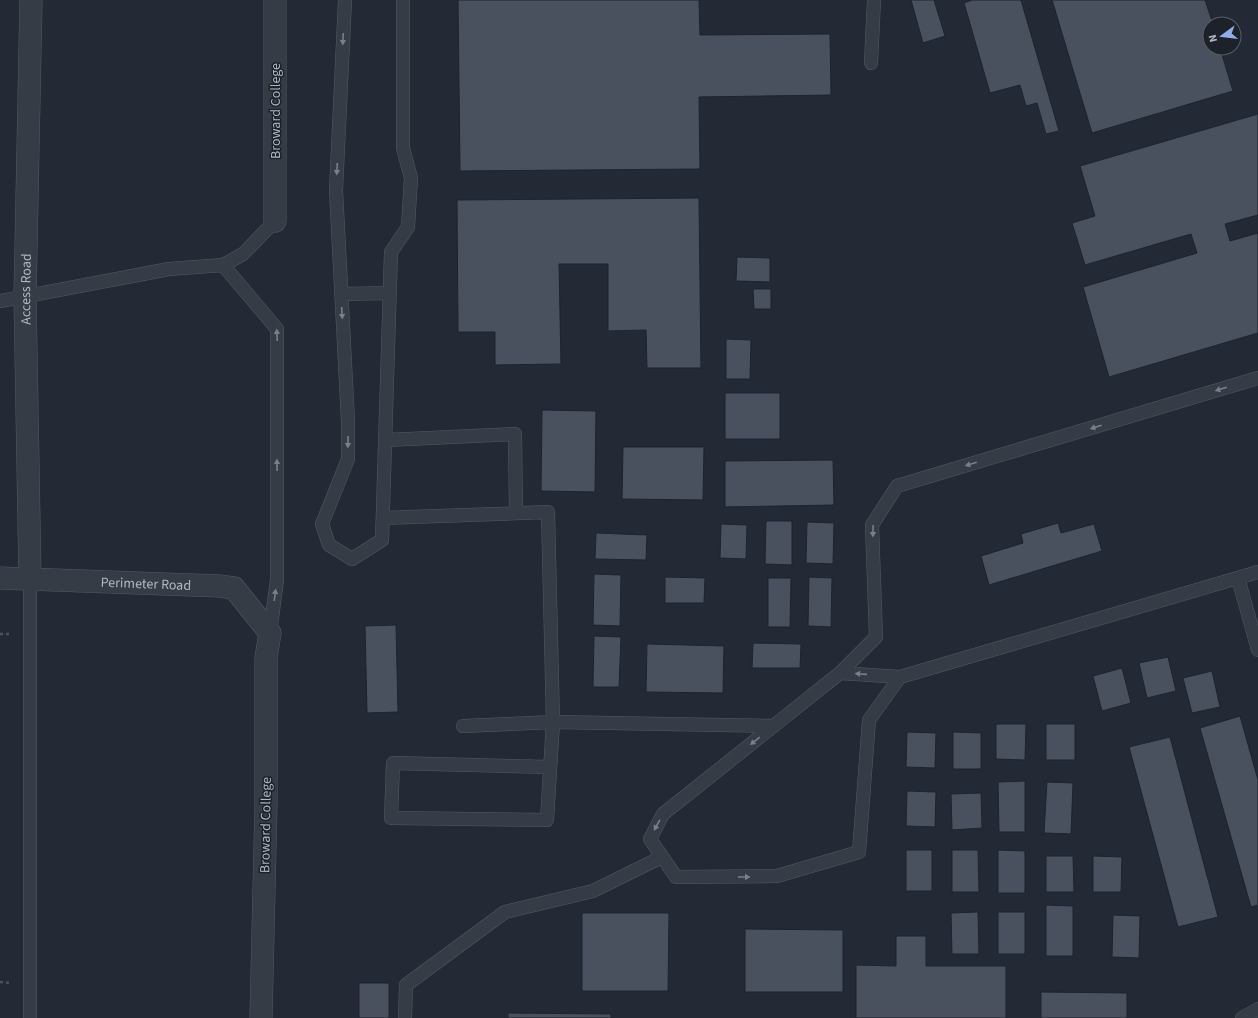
<svg xmlns="http://www.w3.org/2000/svg" width="1258" height="1018" font-family="'Source Sans 3',sans-serif">
<style>
.building{fill:#4a515e;stroke:#1e232d}
.lines{fill:none;stroke-linecap:round;stroke-linejoin:round}
.service-casing{stroke:#545a64;stroke-width:14}
.minor-casing{stroke:#545a64;stroke-width:23}
.path{stroke:#475558;stroke-width:2.5;stroke-dasharray:3 3;stroke-linecap:butt}
.service{stroke:#363c46;stroke-width:13}
.minor{stroke:#363c46;stroke-width:22}
.oneway{fill:#7a808a}
.labels{text-anchor:middle;stroke-width:3;stroke-linejoin:round;paint-order:stroke}
.street-label{font-size:14px;fill:#b1b7c2;stroke:#1c212a}
</style>
<rect width="100%" height="100%" fill="#232a35"/>
<!-- building -->
<path class="building" d="M458 0H699L700 35 830 34 831 95 699 97 700 169 460 171Z
M911 0H934L945 36 923 43Z
M972 0H1021L1059 131 1046 134 1037 103 1026 106 1020 85 990 93 964 3Z
M1052 0H1205L1213 24H1210V48H1220L1233 91 1092 133Z
M1258 114V215L1225 224 1230 241 1258 233V333L1109 377 1083 287 1197 253 1191 234 1085 265 1072 223 1095 216 1080 166Z
M699 198 701 368H647L646 330 608 331V264H559L561 364 495 365V332H458L457 200Z
M737 257 770 258V282L736 281Z
M753 289H771V309H754Z
M726 339 751 340 750 379H726Z
M725 393H780V439H725Z
M542 410 596 411 595 492 541 491Z
M623 447H704L703 500 622 499Z
M833 460 834 505 725 507V461Z
M766 521H792V565L765 564Z
M807 522 834 523 833 564 806 563Z
M1058 523 1061 533 1094 524 1102 551 989 585 981 556 1023 543 1021 534Z
M721 524 747 525 746 559 720 558Z
M596 533 647 535 646 560 595 559Z
M594 574 621 575 620 626 593 625Z
M665 577 705 578 704 603H665Z
M809 577 832 578 831 627 808 626Z
M768 578H791L790 627H768Z
M396 625 398 712 367 713 365 626Z
M594 636 621 637 619 687H593Z
M753 643 801 644 800 668H752Z
M647 644 724 646 723 693 646 692Z
M1168 657 1176 691 1147 698 1139 663Z
M1122 668 1131 703 1102 711 1093 676Z
M1212 671 1220 707 1192 713 1183 678Z
M1240 716 1258 780V905L1251 907 1200 728Z
M996 724H1026L1025 760 996 759Z
M1046 724H1075V760H1046Z
M907 732 936 733 935 768 906 767Z
M953 732 981 733V769H953Z
M1170 737 1218 917 1178 927 1129 747Z
M1025 781V832H999L998 782Z
M1047 782 1073 783 1071 834 1044 833Z
M907 791 936 792 935 827 906 826Z
M981 793 982 828 952 830 951 794Z
M906 850H932V891H906Z
M952 850H978L979 892H952Z
M998 850 1025 851V893H998Z
M1046 856H1073L1074 892H1046Z
M1093 856 1122 857 1121 892H1093Z
M1046 905 1073 906V956H1046Z
M978 912 979 954H952L951 913Z
M998 912H1025V954H998Z
M582 913H669L668 991H582Z
M1113 915 1140 916 1139 958 1112 957Z
M745 929 843 930V992H745Z
M896 936H926V966H1006V1018H856V965L896 966Z
M359 983H389V1018H359Z
M1041 992 1127 993V1018H1041Z
M508 1013 611 1014V1018H508Z"/>
<g class="lines">
<!-- service casing -->
<g class="service-casing">
<path id="service" d="M345 0 336 190 348 421V459L322 524 329 545 352 559 382 540 391 252 408 227 411 178 403 148V0
M871 63 874 0
M223 265 277 329V580L270 633
M341 294 390 293
M0 301 169 269 223 265 243 254 275 221
M386 440 515 434 516 513
M383 518 548 512 553 722 463 726
M1238 578 1258 650
M840 673 876 637 872 525 897 486 1258 378
M900 677 869 720 859 852 777 876 676 877 650 839 663 814 840 673 900 677 1258 572
M550 767 393 763 391 818 547 820 553 722 774 726
M30 1018V579
M405 1018 406 985 505 912 593 891 662 857
M1242 1018 1258 1009"/>
</g>
<!-- minor casing -->
<g class="minor-casing">
<g id="minor">
<path d="M275 221V0"/>
<path id="s1" d="M0 578 219 586 234 588 270 633 266 658V804L261 1018"/>
<path id="s2" d="M30 579 25 297 31 0"/>
</g>
</g>
<!-- path -->
<path class="path" d="M0 634H12
M0 982 11 983"/>
<!-- service -->
<use href="#service" class="service"/>
<!-- minor -->
<use href="#minor" class="minor"/>
</g>
<!-- one-way arrows -->
<defs><path id="oneway-solid" d="M-6-.8H1V-3.2L6.5 0L1 3.2V.8H-6Z"/></defs>
<g class="oneway">
<use href="#oneway-solid" transform="translate(343 39) rotate(93)"/>
<use href="#oneway-solid" transform="translate(337 169) rotate(93)"/>
<use href="#oneway-solid" transform="translate(342 313) rotate(87)"/>
<use href="#oneway-solid" transform="translate(277 335) rotate(-93)"/>
<use href="#oneway-solid" transform="translate(1221 389) rotate(163)"/>
<use href="#oneway-solid" transform="translate(1096 427) rotate(163)"/>
<use href="#oneway-solid" transform="translate(348 442) rotate(91)"/>
<use href="#oneway-solid" transform="translate(971 464) rotate(163)"/>
<use href="#oneway-solid" transform="translate(277 465) rotate(-90)"/>
<use href="#oneway-solid" transform="translate(873 531) rotate(91)"/>
<use href="#oneway-solid" transform="translate(275 595) rotate(-82)"/>
<use href="#oneway-solid" transform="translate(861 674) rotate(-176)"/>
<use href="#oneway-solid" transform="translate(755 741) rotate(141)"/>
<use href="#oneway-solid" transform="translate(657 825) rotate(119)"/>
<use href="#oneway-solid" transform="translate(744 877)"/>
</g>
<g class="labels">
<!-- street labels -->
<g class="street-label">
<text transform="translate(275 111) rotate(-90)" y="5">Broward College</text>
<text dy="5" stroke="none"><textPath href="#s2" startOffset="290">Access Road</textPath></text>
<text dy="5" stroke="none"><textPath href="#s1" startOffset="146">Perimeter Road</textPath></text>
<text transform="translate(265 825) rotate(-89)" y="5">Broward College</text>
</g>
</g>
<!-- north arrow -->
<g transform="translate(1222 36) rotate(255)"><circle r="19" fill="#1c212a" stroke="#585d67"/>
<path d="M0-3L7 15L0 10L-7 15Z" fill="#8fade9"/>
<text y="-6" font-size="11" font-weight="bold" text-anchor="middle" fill="#b1b7c2">N</text>
</g>
</svg>
